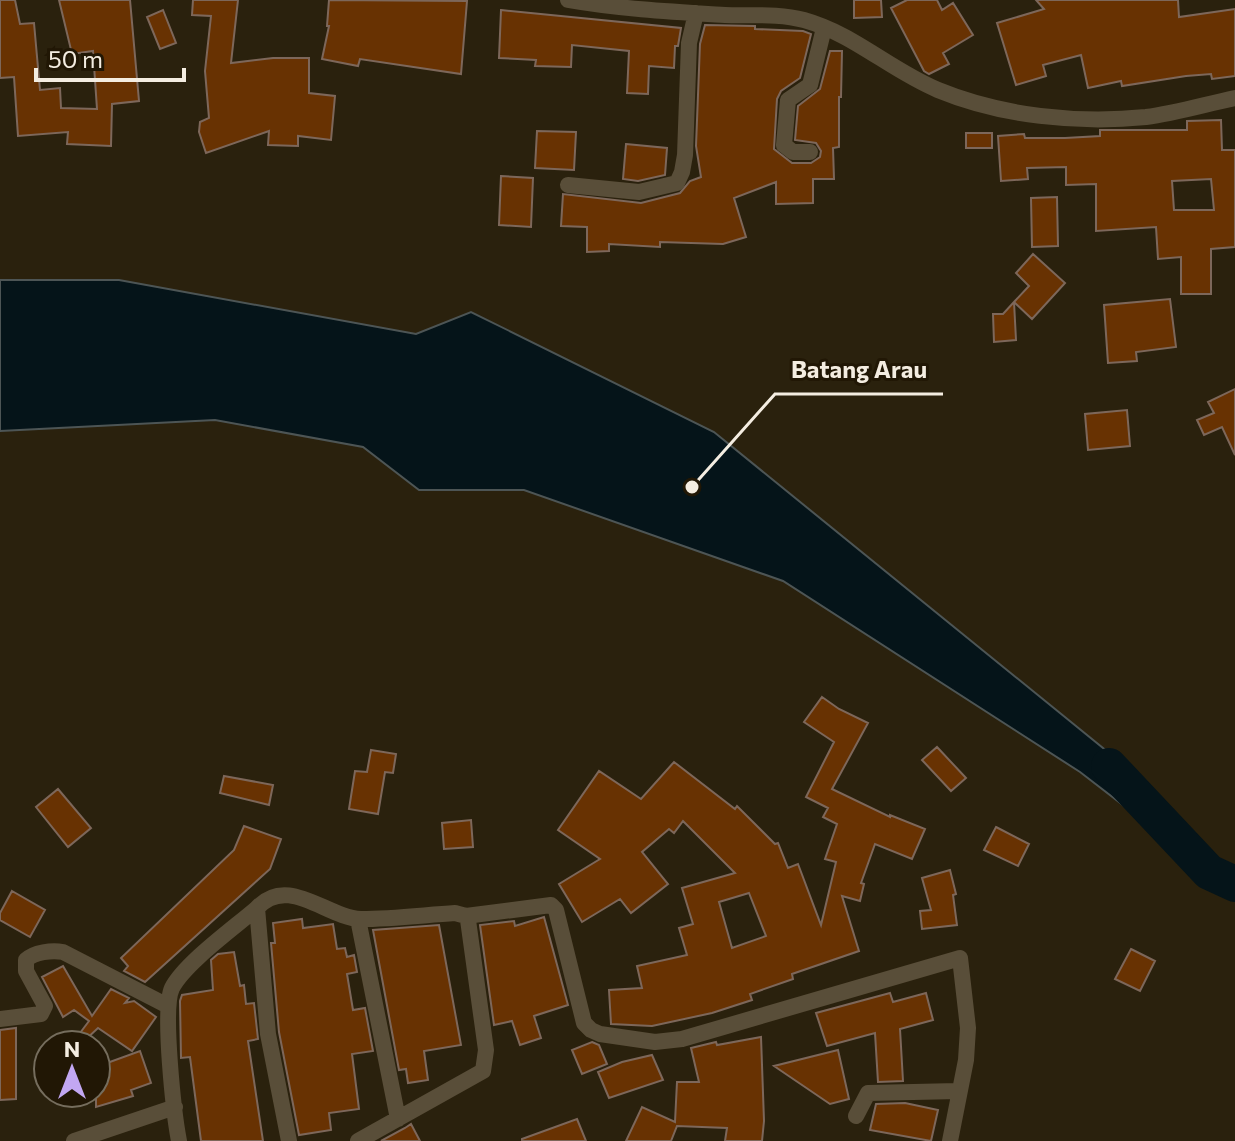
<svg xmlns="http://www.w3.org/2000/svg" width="1235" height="1141" font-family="Commissioner,sans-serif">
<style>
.water{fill:#051419;stroke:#4d5555;stroke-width:2}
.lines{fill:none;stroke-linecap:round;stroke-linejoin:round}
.river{stroke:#051419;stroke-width:36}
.building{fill:#683202;stroke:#7d675a;stroke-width:2;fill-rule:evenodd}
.street{stroke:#594e39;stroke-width:16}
.leader{fill:none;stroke:#f4ede1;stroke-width:3}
.callout-dot{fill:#f4ede1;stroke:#211705;stroke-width:3}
.callout-label{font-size:24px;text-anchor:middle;font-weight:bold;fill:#f4ede1;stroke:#211705;stroke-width:6;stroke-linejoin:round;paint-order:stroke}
</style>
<rect width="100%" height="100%" fill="#2a210d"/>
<!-- water -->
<path class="water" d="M0 280H119L416 334 471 312 714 432 1151 787 1132 812 1080 772 783 581 524 490H419L363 447 215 420 0 431Z"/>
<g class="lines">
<!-- river -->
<path class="river" d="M1109 766 1209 872 1235 884"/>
</g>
<!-- building -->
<path class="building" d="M0 0H15L20 24 34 23 40 90 60 88 61 108 97 109 93 51 72 54 59 0H130L139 101 112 104 111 146 67 144 68 132 18 136 14 77 0 78Z
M193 0H238L231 63 273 58H309V93L335 96 331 140 298 136V146L268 145 269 131 206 153 199 132 200 122 209 118 205 71 211 16 192 15Z
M329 0 467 1 461 74 360 59 358 66 322 59 329 26H327Z
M854 0H881L882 17 854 18Z
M907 0H937L942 10 953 3 973 35 943 53 949 64 929 74 924 71 891 8Z
M1036 0H1178L1179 17 1235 9V76L1212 79 1211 74 1186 76 1122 86 1121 81 1088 88 1081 55 1043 65 1046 76 1016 85 997 23 1044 9Z
M163 10 176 43 160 49 147 17Z
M501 10 681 28 678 46H675L674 68 649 66 648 94 627 93 629 51 572 45 571 67 535 66 536 60 499 58Z
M705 25 755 26V29L803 31 811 34 800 78 781 91 777 99 774 149 792 163H811L820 157 821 151 816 143 795 140 798 106 820 89 830 51H842L841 97H839V147L833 148 834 179H813V203L776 204V182L734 198 746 237 723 244 660 242V247L609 244V251L587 252V227L561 226 563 194 641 203 680 193 690 181 701 177 696 146 700 44Z
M1221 120 1222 150H1235V247L1211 249V294H1181V257L1158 259 1156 227 1096 231V184L1066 185V167L1027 168 1028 179 1001 181 998 136 1024 134 1025 138H1065L1100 136V130H1187V121ZM1211 179 1214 210H1174L1172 181Z
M537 131 576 132 574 170 535 168Z
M966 133H992V148H966Z
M626 144 667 148 665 175 638 181 623 179Z
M501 176 533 178 531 227 499 225Z
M1057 197 1058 246 1032 247 1031 198Z
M1033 254 1065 283 1032 319 1014 302 1029 286 1016 273Z
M1170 299 1176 347 1136 352 1137 361 1108 363 1104 305Z
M1014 302 1016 340 994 342 993 314H1003Z
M1235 389V455L1222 427 1204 435 1197 420 1214 413 1208 402Z
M1127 410 1130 446 1088 450 1085 414Z
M822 697 839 709 868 723 832 789 890 817V815L925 829 912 859 875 844 861 883 864 884 860 901 842 896 859 951 792 974 793 979 750 994 752 1000 712 1013 652 1026 611 1024 609 990 642 988 637 966 687 955 679 928 693 924 682 888 735 873 683 821 674 833 669 829 642 852 668 884 631 913 620 899 582 922 559 884 600 859 558 830 599 771 641 799 674 762 735 809 737 806 775 844 778 843 788 868 798 864 821 925 836 862 825 859 837 824 823 817 828 808 806 797 834 742 804 722ZM749 893 766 936 732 948 719 902Z
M937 747 966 778 951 791 922 760Z
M371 750 396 754 393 773 385 772 378 814 349 809 355 771 367 772Z
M224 776 273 785 269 805 220 793Z
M58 789 91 828 68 847 36 807Z
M471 820 473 847 444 849 442 823Z
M244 826 281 839 270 869 145 982 124 971 128 966 121 958 234 850Z
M996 827 1029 844 1018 866 984 850Z
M950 870 956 894 953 895 957 925 922 929 920 911 931 910 922 878Z
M12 891 45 910 30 937 0 920V913Z
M544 917 568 1005 534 1016 541 1038 520 1045 512 1021 494 1025 480 925 514 921 515 926Z
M302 919 303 928 333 924 337 949 345 948 347 957 354 955 357 972 347 974 353 1010 365 1008 373 1051 352 1054 359 1109 329 1113 331 1130 299 1135 279 1032 271 943H275L273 923Z
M439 925 461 1045 424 1051 428 1080 408 1083 406 1069 399 1070 373 930Z
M1131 949 1155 961 1140 991 1115 979Z
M234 952 240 986 244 985 246 1004 254 1003 258 1039 248 1041 263 1141H201L190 1057 181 1058 180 1001 182 995 213 990 211 960 218 954Z
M63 966 92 1016 111 989 129 998 125 1003 134 1001 156 1017 132 1051 98 1028 83 1042 77 1037 89 1021 74 1010 63 1017 42 977Z
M890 993 893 1002 926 993 933 1020 900 1029 903 1081 878 1082 875 1033 827 1046 816 1013Z
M16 1028V1099L0 1100V1030Z
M761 1037 764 1121 762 1141H725L727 1128 677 1126 671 1141H626L642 1107 675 1122 677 1082H699L691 1048 716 1042 717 1045Z
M592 1042 599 1045 607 1064 582 1074 572 1050Z
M838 1050 849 1099 830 1104 774 1066Z
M140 1051 151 1083 131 1090 133 1096 96 1107V1067Z
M652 1055 663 1080 609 1098 598 1072 622 1062Z
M905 1103 938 1110 931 1141 870 1130 876 1104Z
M577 1119 586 1141H522V1139Z
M411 1124 420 1141H381L405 1128Z"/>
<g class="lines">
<!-- street -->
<path class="street" d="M568 0C618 9 675 12 725 15 751 16 778 13 804 20 854 34 890 70 938 90 1001 116 1078 124 1146 117 1176 113 1206 104 1235 98
M810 152H793L784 145 788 100 810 85 824 28
M568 185 639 192 677 183 682 172 685 155 689 43 696 13
M466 916 551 905 556 910 584 1023 591 1030 600 1034 655 1042 682 1039 960 958 968 1028 966 1060 950 1141
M358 919 398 1119
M0 1019 41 1014 45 1006 26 971V960C34 952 52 950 63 952L168 1006
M856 1116 868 1093 958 1091
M74 1141 175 1107
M179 1141C174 1115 162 1009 172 988 185 963 234 928 257 908
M289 1141 268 1034 257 908C288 874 327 918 361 919 392 919 424 915 455 913L466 916 468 920 486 1050 483 1071 358 1141"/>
</g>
<!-- callouts -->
<path class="leader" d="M692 487L775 394H943"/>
<circle class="callout-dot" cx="692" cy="487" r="8"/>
<g class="callout-label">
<text x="859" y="378">Batang Arau</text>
</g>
<!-- north arrow -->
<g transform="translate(72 1069)"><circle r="38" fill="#211705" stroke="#756d5d" stroke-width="2"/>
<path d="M0-6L14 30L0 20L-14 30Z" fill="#c2a7f2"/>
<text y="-12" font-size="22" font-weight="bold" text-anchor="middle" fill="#f4ede1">N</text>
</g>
<!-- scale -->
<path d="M36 68v12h148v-12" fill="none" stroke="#f4ede1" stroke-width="4"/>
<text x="48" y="68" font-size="24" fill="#f4ede1" stroke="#211705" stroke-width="6" paint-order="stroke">50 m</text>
</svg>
